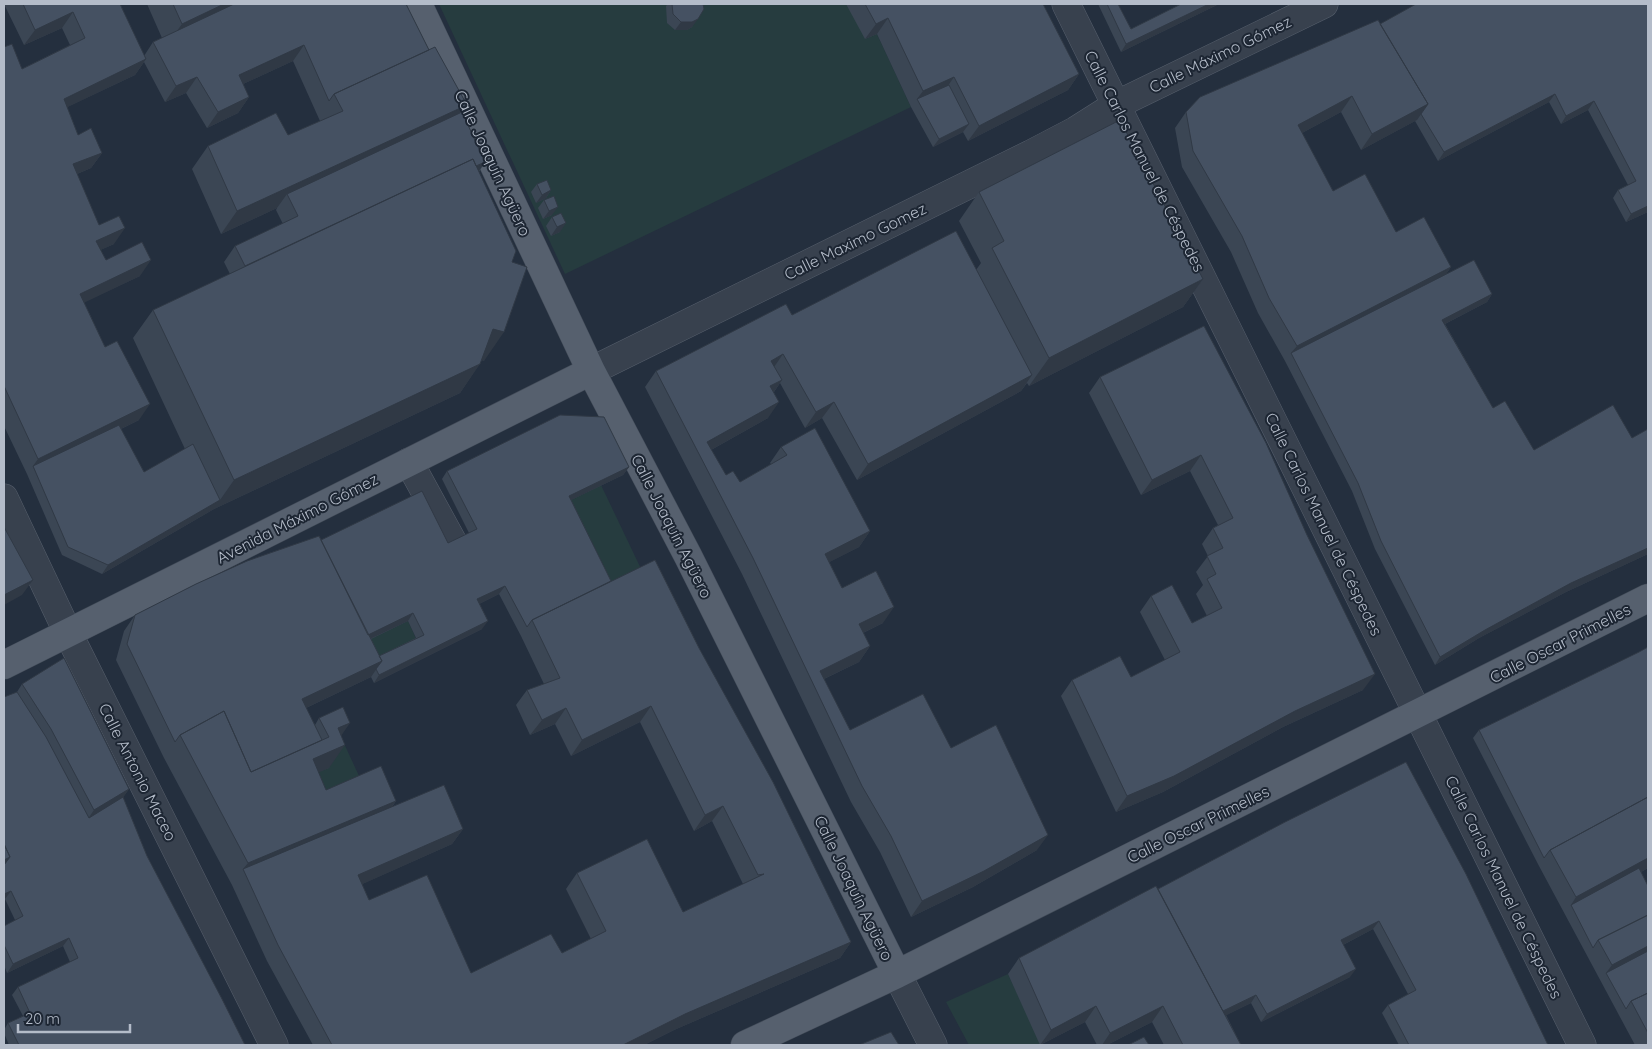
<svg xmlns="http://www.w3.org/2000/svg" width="1652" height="1049" font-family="Quicksand,sans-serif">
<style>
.green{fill:#263c3f}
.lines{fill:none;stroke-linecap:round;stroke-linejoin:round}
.minor-casing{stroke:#565f6c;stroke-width:29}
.major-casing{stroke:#414a57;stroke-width:29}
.minor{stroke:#38414e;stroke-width:28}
.major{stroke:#56606e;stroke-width:28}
.wall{fill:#3b4654;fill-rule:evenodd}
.shaded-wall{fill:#303945}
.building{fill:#455162;stroke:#303945}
.labels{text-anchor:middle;stroke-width:4;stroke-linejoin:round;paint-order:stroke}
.street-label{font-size:16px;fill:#b4bcc9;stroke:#1d2633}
</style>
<rect width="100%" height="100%" fill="#242f3e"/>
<!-- green -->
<path class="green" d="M439 4H886L877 34 911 107 565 274Z
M601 485 644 575 608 593 563 504Z
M408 621 418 643 366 668 355 646Z
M336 726 365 789 310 813 297 782Z
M1008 974 1042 1045H969L946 1002Z"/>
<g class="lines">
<!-- minor casing -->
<g class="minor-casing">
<path id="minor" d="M1066 4 1582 1045
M591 371 1031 154 1075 131 1116 105 1324 4
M409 462 456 548
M4 498 68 633 274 1045
M897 974 933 1045"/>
</g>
<!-- major casing -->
<g class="major-casing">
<path id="major" d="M418 4 591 371 688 556 897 974
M4 665 591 371
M745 1045 897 974 1648 598"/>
</g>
<!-- minor -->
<use href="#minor" class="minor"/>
<!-- major -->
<use href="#major" class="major"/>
</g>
<!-- wall -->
<path class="wall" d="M4 4H120L144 56 153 42 162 38 147 4H406L429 50 467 105 462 112 485 162 479 172 512 262 484 361 482 360 460 393 214 509 102 574 62 555 27 474 4 426V47L22 69 70 45 62 28 24 45ZM293 61 320 121 288 135 208 146 192 169 221 234 277 208 276 210 283 224 235 246 224 262 230 274 153 310 133 338 185 449 144 472 121 429 139 420 84 302 140 276 106 260 100 250 114 244 99 225 77 174 91 168 102 153 78 135 67 107 135 75 144 62 165 102 186 93 207 128 238 113 249 97 243 84Z
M668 4H703L692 27 687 30H675L667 23 666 6Z
M846 4H1043L1079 74 1068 90 968 141 963 132 933 147 911 107 877 34 865 39Z
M1098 4H1118L1131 29 1181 4H1219L1121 52Z
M1648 4V212L1626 222 1613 198 1618 190 1628 185 1588 110 1561 124 1549 102 1438 161 1415 121 1361 150 1341 112 1302 133 1333 191 1451 267 1446 274 1492 294 1487 302 1445 324 1493 408 1534 450 1632 438 1648 429V554L1566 592 1479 638 1435 665 1375 549 1352 491 1285 361 1258 313 1231 252 1182 167 1175 128 1186 112 1380 24Z
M537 184 551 190 546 198 536 203 531 192Z
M979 192 1203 279 1183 307 1029 386 1027 383 1021 391 857 480 822 418 805 428 780 383 774 392 768 418 711 450 726 475 740 482 771 464 770 463 781 447 870 531 859 547 829 562 842 588 883 623 863 633 870 646 859 662 824 679 850 730 951 748 1037 850 973 887 911 917 880 852 851 802 742 574 645 387 656 371 792 315 976 270 981 263 959 221Z
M544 200 552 215 543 219 538 208Z
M552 217 560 232 551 236 546 226Z
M1204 326 1363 690 1283 727 1163 792 1116 812 1061 696 1072 680 1131 677 1165 660 1140 612 1151 596 1192 623 1207 616 1196 594 1203 585 1196 572 1208 556 1202 544 1213 528 1218 525 1190 471 1141 495 1089 393 1100 377Z
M629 467 623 475 571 500 611 581 699 648 851 942 840 958 674 1030 644 1045H313L267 961 232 885 164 758 116 660 124 631 135 615 321 540 448 543 469 533 442 479 447 471ZM499 594 521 636 544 684 527 690 516 705 530 735 555 724 571 756 640 722 694 831 712 821 743 884 683 912 577 873 566 889 591 939 562 953 471 973 369 900 362 884 452 844 463 829 392 807 396 801 326 790 318 772 329 768 341 736 319 718 315 725 306 708 371 677 374 683 482 629 479 604ZM408 621 416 638 379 656 371 639Z
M1648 647V868L1641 872 1648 886V1045H1635L1539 866 1473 738 1479 730 1639 652Z
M22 684 129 789 123 797 147 856 245 1045H9L4 1033V1030L8 1023 23 1016 12 995 18 987 70 962 63 946 7 973 4 965V926L15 920 5 899 17 692Z
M1285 822 1548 1045H1399L1382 1013 1388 1005 1408 994 1373 929 1343 945 1350 977 1261 1022 1251 1003 1226 1015 1241 1045H1164L1152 1022 1107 1045H1097L1085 1022 1040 1045 1008 974 1019 958 1158 889Z"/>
<!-- shaded-wall -->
<path class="shaded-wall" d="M224 4H256L166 46 182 24Z
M1209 4H1219L1121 52 1126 44Z
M73 12 62 28 24 45 35 30Z
M888 18 877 34 865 39 876 24Z
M698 19 692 27 687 30H675L681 22Z
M304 45 293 61 228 91 239 75Z
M146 59 135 75 53 114 64 99Z
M1079 74 1068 90 968 141 979 126Z
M197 77 186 93 165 102 176 86Z
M954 77 943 93 917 99 923 91Z
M1555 94 1549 102 1438 161 1444 152Z
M1352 96 1341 112 1287 141 1298 125Z
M249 97 238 113 207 128 218 112Z
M1594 101 1588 110 1561 124 1566 116Z
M1428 104 1417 120 1361 150 1372 134Z
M467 105 451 128 287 194 277 208 221 234 237 211Z
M969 124 963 132 933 147 939 139Z
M102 153 91 168 62 180 73 164Z
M485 162 474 178 237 289Z
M551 190 546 198 536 203 542 195Z
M1648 206V212L1626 222 1631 214Z
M558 207 552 215 543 219 549 211Z
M566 223 560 232 551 236 557 227Z
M125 228 114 244 85 257 96 241Z
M151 260 140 276 69 310 80 294Z
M1451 267 1440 283 1291 353 1297 346Z
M1203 279 1183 307 1029 386 1049 358Z
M1492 294 1487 302 1437 328 1442 320Z
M493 329 504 332 484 361 473 357Z
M783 354 772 370 771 361Z
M480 364 460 393 214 509 102 574 108 565 220 500 234 480Z
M1032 375 1021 391 857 480 868 464Z
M782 380 771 396 770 386Z
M779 402 768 418 700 456 707 442Z
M834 402 822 418 805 428 816 412Z
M150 404 139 420 35 471 33 466 38 459Z
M1201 455 1190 471 1141 495 1152 480Z
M629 467 623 475 563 504 569 496Z
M870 531 859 547 814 570 825 554Z
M1648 548V554L1566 592 1479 638 1435 665 1440 657 1485 630 1571 583Z
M33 580 22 595 4 605V595Z
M505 586 499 594 471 608 477 599Z
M894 607 883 623 848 640 859 624Z
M413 613 408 621 355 646 361 638Z
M488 621 482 629 374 683 379 675Z
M870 646 859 662 813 684 820 671Z
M382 661 371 677 291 715 302 699Z
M1375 674 1363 690 1283 727 1163 792 1116 812 1127 796 1295 711Z
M651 706 640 722 571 756 582 740Z
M566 708 555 724 530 735 542 720Z
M350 723 334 746 338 728Z
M345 745 329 768 297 782 246 779Z
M129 789 118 805 83 826 94 810Z
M396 801 380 823 243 869 248 863Z
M723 806 712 821 694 831 705 815Z
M463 829 452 844 347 891 358 875Z
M1048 835 1037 850 973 887 911 917 922 901Z
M10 857 4 865V860Z
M1648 858V868L1573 909 1571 905 1576 897Z
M11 891 5 899H4V894Z
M1379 921 1373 929 1335 949 1341 940Z
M69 938 63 946 7 973 13 964Z
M851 942 840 958 674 1030 644 1045H623L685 1014Z
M1648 946V956L1606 973 1612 965Z
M1356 969 1350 977 1261 1022 1267 1014Z
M1256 995 1251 1003 1211 1023 1216 1015Z
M1096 1006 1085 1022 1040 1045 1051 1030Z
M1163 1006 1152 1022 1107 1045H1102L1110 1033Z"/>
<!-- building -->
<path class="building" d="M23 4H120L146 59 64 99 78 135 91 128 102 153 73 164 99 225 119 216 125 228 96 241 106 260 142 242 151 260 80 294 105 347 117 341 150 404 38 459 4 386V47L12 44 22 69 85 38 73 12 35 30Z
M173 4H224L182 24Z
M234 4H406L429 50 334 94 329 101 304 45 239 75 249 97 218 112 197 77 176 86 153 42Z
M672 4H703L704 9 698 19 692 22H681L673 14Z
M865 4H1043L1079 74 979 126 954 77 923 91 888 18 876 24Z
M1107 4H1118L1131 29 1181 4H1209L1126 44Z
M1416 4H1648V206L1631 214 1618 190 1636 181 1594 101 1566 116 1555 94 1444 152 1421 114 1428 104 1380 24Z
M1378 20 1428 104 1372 134 1352 96 1298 125 1333 191 1365 174 1396 232 1424 217 1451 267 1297 346 1269 298 1242 236 1193 151 1186 112 1200 97Z
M435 47 467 105 237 211 208 146 276 113 288 135 343 111 334 94Z
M949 85 969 124 939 139 917 99Z
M462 112 485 162 476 166 473 159 245 266 235 246 298 216 287 194Z
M1120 120 1203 279 1049 358 992 248 1004 241 979 192Z
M473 159 516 251 512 262 527 267 504 332 493 329 480 364 234 480 153 310Z
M547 180 551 190 542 195 537 184Z
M554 196 558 207 549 211 544 200Z
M561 213 566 223 557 227 552 217Z
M956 231 1032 375 868 464 834 402 816 412 783 354 771 361 782 380 770 386 779 402 707 442 726 475 733 471 740 482 787 455 781 447 815 428 870 531 825 554 842 588 876 571 894 607 859 624 870 646 820 671 850 730 923 694 951 748 996 725 1048 835 984 871 922 901 891 836 862 786 753 558 656 371 786 304 792 315Z
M1474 260 1492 294 1442 320 1493 408 1505 401 1534 450 1613 405 1632 438 1648 429V548L1571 583 1485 630 1440 657 1381 541 1358 483 1291 353Z
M1204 326 1266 443 1307 535 1375 674 1295 711 1174 776 1127 796 1072 680 1120 656 1131 677 1180 652 1151 596 1172 585 1192 623 1222 608 1207 579 1216 574 1207 556 1223 548 1213 528 1233 518 1201 455 1152 480 1100 377Z
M560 415 604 417 629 467 569 496 611 581 532 620 527 627 505 586 477 599 488 621 379 675 376 669 382 661 379 656 424 635 413 613 368 635 321 540 422 491 448 543 477 529 447 471Z
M119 425 144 472 193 444 220 500 108 565 68 547 33 466Z
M4 527 33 580 4 595Z
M319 536 382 661 302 699 322 740 251 772 224 711 180 735 175 742 127 644 135 615 196 584 247 561Z
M655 560 699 648 773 782 851 942 685 1014 623 1045H332L278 945 243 869 444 785 463 829 358 875 369 900 427 875 471 973 551 934 562 953 606 931 577 873 647 839 683 912 764 874 758 875 723 806 705 815 651 706 582 740 566 708 542 720 527 690 560 678 532 620Z
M1648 647V797L1550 850 1544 858 1479 730 1639 652Z
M64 658 129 789 94 810 51 729 22 684Z
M17 692 46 737 89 818 123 797 147 856 222 999 245 1045H19L8 1023 30 1013 18 987 78 958 69 938 13 964 4 945V926L23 916 11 891 4 894V865L10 857 4 844V697Z
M343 707 350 723 338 728 345 745 313 759 326 790 381 766 396 801 248 863 180 735 224 711 251 772 329 737 319 718Z
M1406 762 1466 874 1548 1045H1409L1388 1005 1416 990 1379 921 1341 940 1356 969 1267 1014 1256 995 1223 1011 1158 889 1285 822Z
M1648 797V858L1576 897 1550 850Z
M4 844 10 857 4 860Z
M1639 868 1648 886V915L1598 940 1593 948 1571 905Z
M1156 886 1241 1045H1183L1163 1006 1110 1033 1096 1006 1051 1030 1019 958Z
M1648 915V946L1612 965 1598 940Z
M1648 951V993L1631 1001 1626 1009 1606 973Z
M1648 993V1033L1631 1001Z
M891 1032 899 1045H859Z
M1144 1037 1149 1045H1128Z"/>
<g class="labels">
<!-- street labels -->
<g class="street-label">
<text transform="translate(1220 54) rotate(-26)" y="6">Calle Máximo Gómez</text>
<text transform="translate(1145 161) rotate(63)" y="6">Calle Carlos Manuel de Céspedes</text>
<text transform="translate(493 163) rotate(65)" y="6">Calle Joaquín Agüero</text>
<text transform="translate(855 241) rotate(-26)" y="6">Calle Maximo Gomez</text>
<text transform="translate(297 518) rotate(-27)" y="6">Avenida Máximo Gómez</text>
<text transform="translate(1324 524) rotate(64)" y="6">Calle Carlos Manuel de Céspedes</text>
<text transform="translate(672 526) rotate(63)" y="6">Calle Joaquín Agüero</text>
<text transform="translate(1560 643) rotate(-27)" y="6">Calle Oscar Primelles</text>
<text transform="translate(138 772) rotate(63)" y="6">Calle Antonio Maceo</text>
<text transform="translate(1198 824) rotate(-26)" y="6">Calle Oscar Primelles</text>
<text transform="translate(1504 887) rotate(64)" y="6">Calle Carlos Manuel de Céspedes</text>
<text transform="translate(854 888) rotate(64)" y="6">Calle Joaquín Agüero</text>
</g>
</g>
<!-- border -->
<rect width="1652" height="1049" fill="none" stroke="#b4bcc9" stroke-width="10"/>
<!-- scale -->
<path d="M18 1024v8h112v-8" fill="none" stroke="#b4bcc9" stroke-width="2.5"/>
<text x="25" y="1024" font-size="15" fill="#b4bcc9" stroke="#1d2633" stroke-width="4" paint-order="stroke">20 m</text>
</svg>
